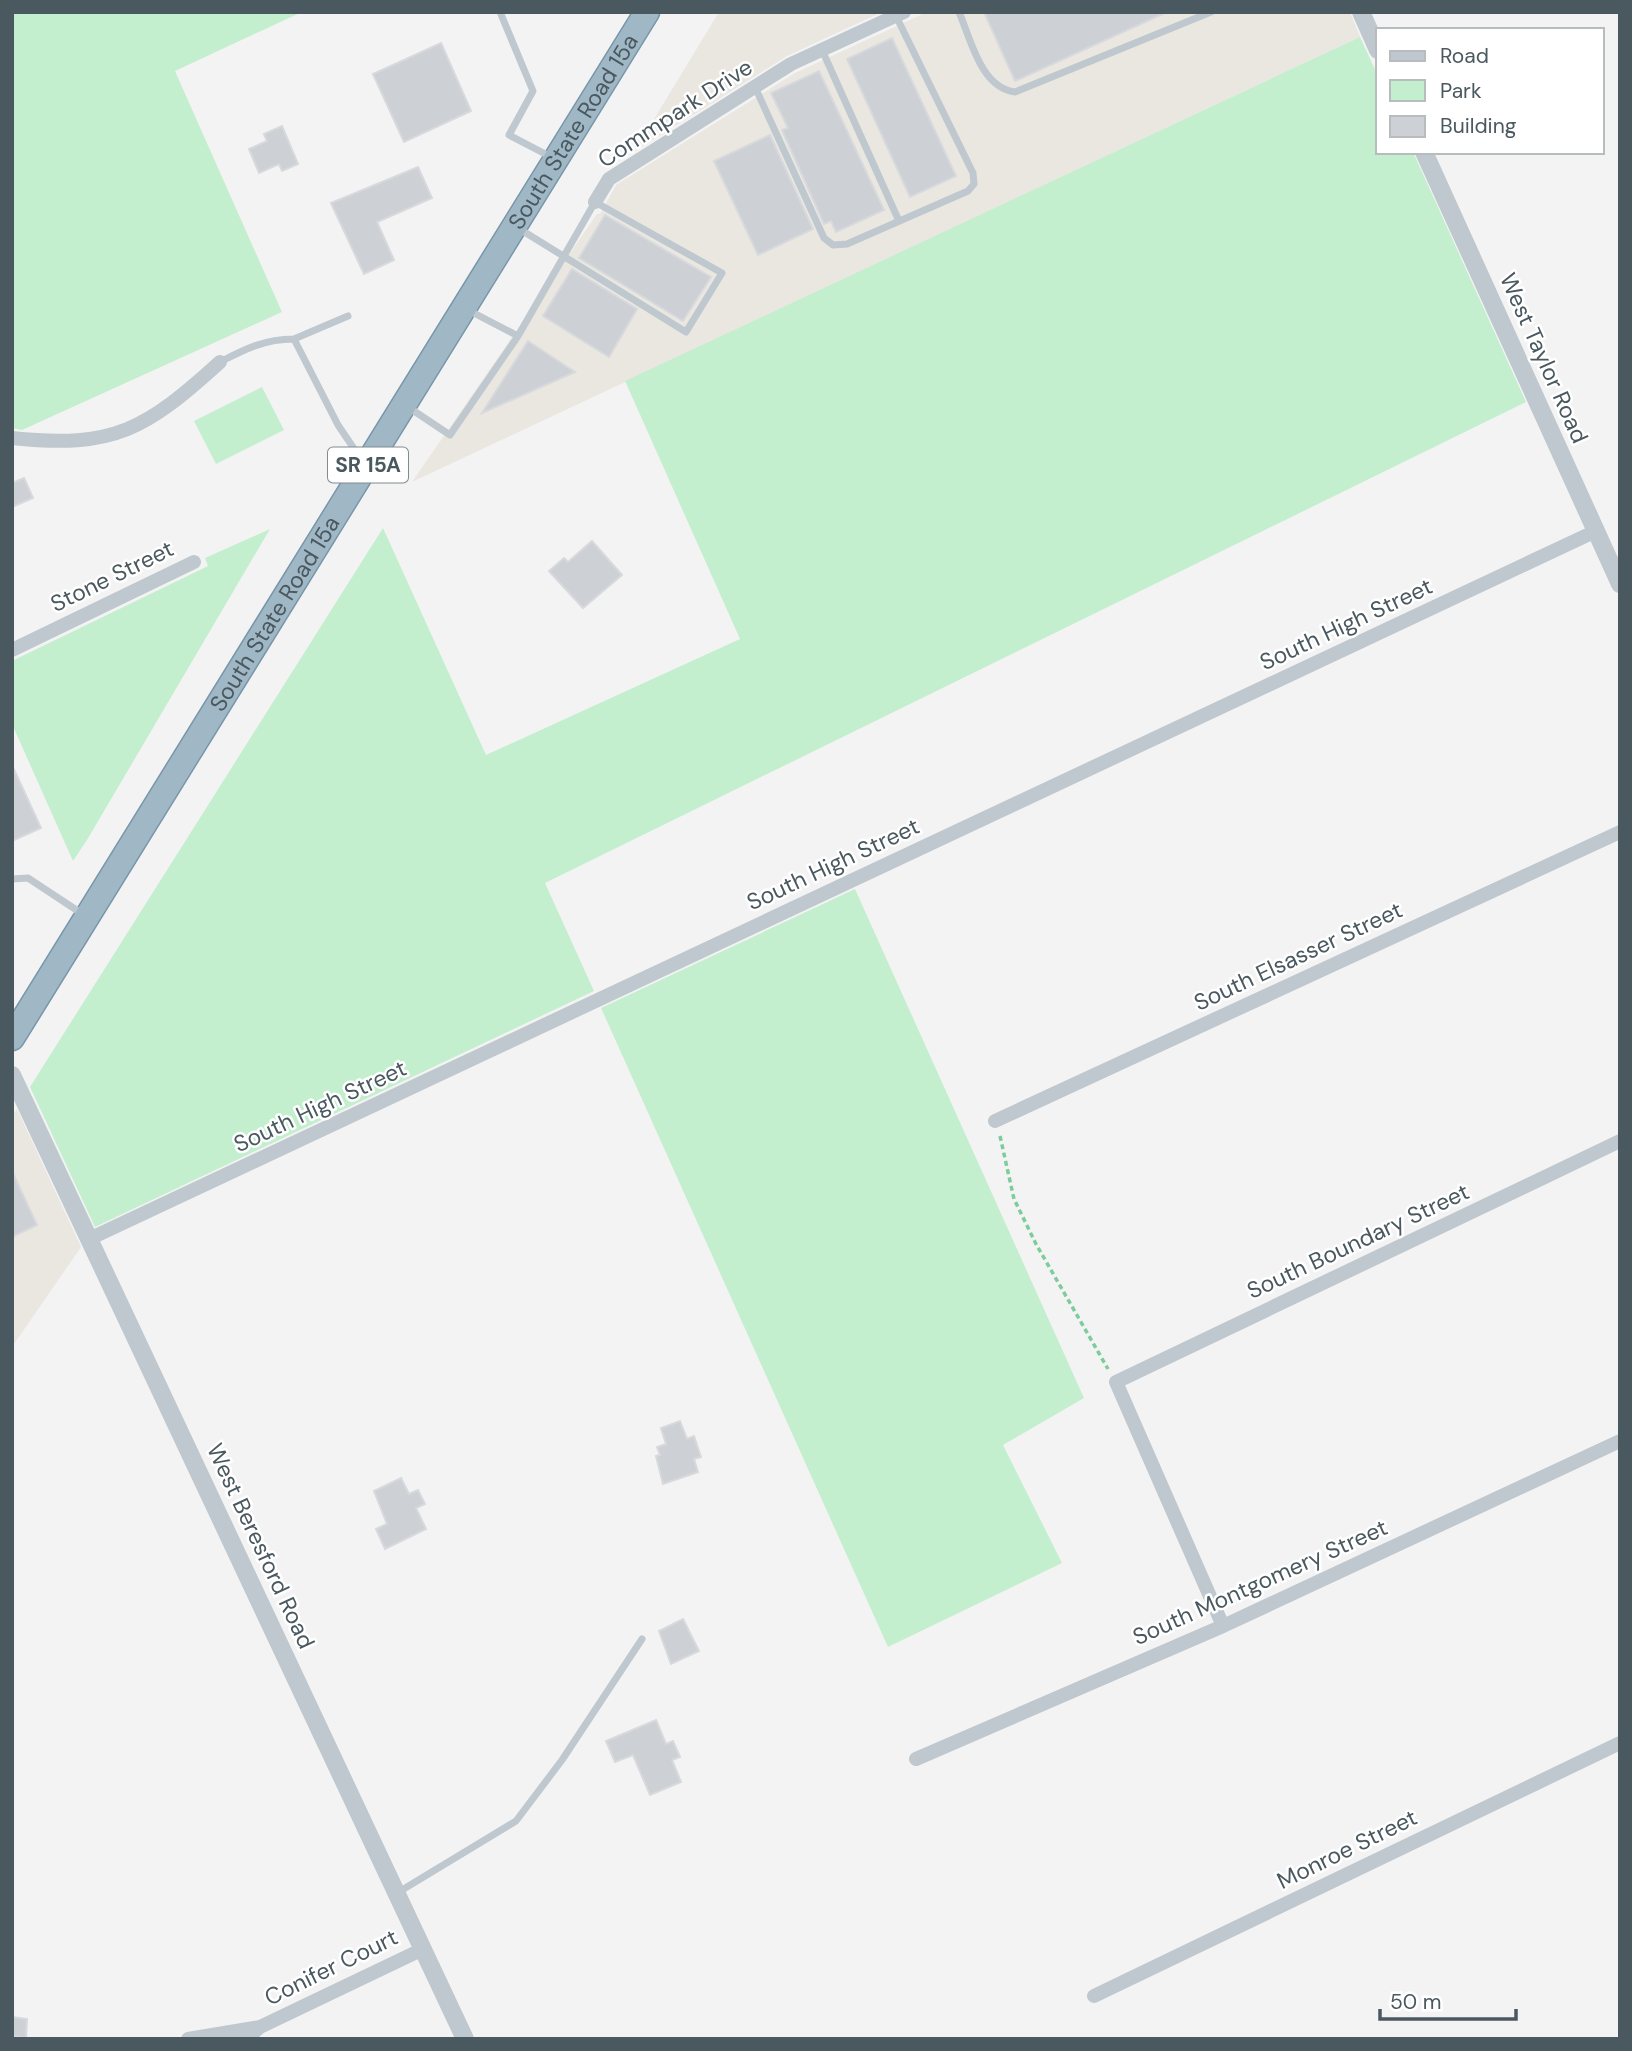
<svg xmlns="http://www.w3.org/2000/svg" width="1632" height="2051" font-family="'DM Sans',sans-serif">
<style>
.commercial{fill:#eae7e1}
.green{fill:#c4efcf}
.building{fill:#cdd0d4;stroke:#d7d9dd;stroke-width:2}
.lines{fill:none;stroke-linecap:round;stroke-linejoin:round}
.trunk-casing{stroke:#7896aa;stroke-width:27}
.path{stroke:#7dcc9b;stroke-width:3.5;stroke-dasharray:5 3.5;stroke-linecap:butt}
.service{stroke:#bec8ce;stroke-width:7}
.minor{stroke:#bec8ce;stroke-width:14}
.tertiary{stroke:#bec8ce;stroke-width:18}
.trunk{stroke:#a0b8c6;stroke-width:24}
.labels{text-anchor:middle;stroke-width:5;stroke-linejoin:round;paint-order:stroke}
.shield{fill:#fff;stroke:#808a8f;stroke-width:2}
.shield-label{font-size:21px;font-weight:bold;fill:#4a585f}
.street-label{font-size:23px;fill:#4a585f;stroke:#fff}
</style>
<rect width="100%" height="100%" fill="#f4f3f3"/>
<!-- commercial -->
<path class="commercial" d="M719 12H882L787 56 634 152Z
M927 12H1350L1360 37 412 482 597 214H600L616 185 795 73Z
M17 1109 81 1247 12 1347V1116Z"/>
<!-- green -->
<path class="green" d="M12 12H302L175 71 282 312 22 430 12 428Z
M1360 37 1378 76V152H1413L1526 402 545 883 594 991 95 1227 30 1087 383 528 486 755 740 639 625 381Z
M262 387 284 430 216 464 194 421Z
M270 529 87 840 73 861 12 724V661L208 566 205 558Z
M855 889 1084 1398 1003 1445 1062 1563 888 1647 601 1008Z"/>
<!-- building -->
<path class="building" d="M984 12H1167L1015 81Z
M892 38 956 176 910 197 847 59Z
M441 43 471 111 404 142 373 74Z
M819 71 884 210 836 232 831 221 824 224 782 130 788 128 771 93Z
M282 126 298 164 282 171 279 164 259 173 249 149 267 141 264 134Z
M770 135 813 229 758 255 714 161Z
M418 167 432 198 377 222 394 260 364 274 331 203Z
M605 215 711 277 683 321 579 258Z
M572 269 637 309 609 357 543 316Z
M528 341 575 372 482 413Z
M24 478 33 498 12 507V483Z
M592 541 622 575 583 608 549 571 564 558 568 562Z
M12 765 41 828 12 841Z
M12 1171 37 1225 12 1237Z
M680 1421 687 1439 694 1436 701 1457 694 1459 698 1472 663 1484 656 1456 660 1455 657 1447 666 1444 661 1428Z
M401 1478 409 1494 418 1490 425 1504 416 1508 426 1529 385 1549 376 1529 387 1524 374 1491Z
M683 1619 699 1651 671 1664 659 1631Z
M656 1720 666 1744 673 1741 680 1757 672 1760 681 1782 650 1795 633 1755 615 1762 606 1741Z
M12 2017 27 2019 26 2038 12 2036Z"/>
<g class="lines">
<!-- trunk casing -->
<g class="trunk-casing">
<g id="trunk">
<path id="s1" d="M12 1038 647 12"/>
</g>
</g>
<!-- path -->
<path class="path" d="M1000 1136 1014 1199 1036 1244 1108 1369"/>
<!-- service -->
<path class="service" d="M500 12 533 91 509 135 553 158
M959 12C971 40 981 88 1015 92L1211 12
M822 50 899 221
M755 87 824 238 833 245 847 244 968 191 974 184 973 173 896 16
M468 310 518 336 595 202 722 273 686 332 518 228
M294 339 348 316
M220 362C245 349 265 339 294 339L338 425 363 462
M408 407 450 435 518 336
M12 879 28 878 84 915
M397 1893 516 1821 562 1760 642 1639"/>
<!-- minor -->
<path class="minor" d="M595 202 609 179 791 64 904 12
M12 438C115 449 146 429 220 362
M12 650 194 562
M995 1121 1620 832
M89 1239 1596 531
M1223 1626 1116 1382 1620 1141
M916 1759 1223 1626 1620 1441
M1094 1996 1620 1743
M188 2039 260 2027
M246 2039 260 2027 423 1949"/>
<!-- tertiary -->
<path class="tertiary" d="M1361 12 1378 50
M1424 152 1620 584
M12 1075 465 2039"/>
<!-- trunk -->
<use href="#trunk" class="trunk"/>
</g>
<g class="labels">
<!-- shield labels -->
<rect class="shield" x="328" y="447.5" width="80" height="35" rx="5"/>
<g class="shield-label">
<text x="368" y="472">SR 15A</text>
</g>
<!-- street labels -->
<g class="street-label">
<text transform="translate(675 113) rotate(-33)" y="8">Commpark Drive</text>
<text dy="8" stroke="none"><textPath href="#s1" startOffset="1066">South State Road 15a</textPath></text>
<text transform="translate(1544 358) rotate(66)" y="8">West Taylor Road</text>
<text transform="translate(112 576) rotate(-26)" y="8">Stone Street</text>
<text dy="8" stroke="none"><textPath href="#s1" startOffset="499">South State Road 15a</textPath></text>
<text transform="translate(1346 624) rotate(-25)" y="8">South High Street</text>
<text transform="translate(833 864) rotate(-25)" y="8">South High Street</text>
<text transform="translate(1298 956) rotate(-25)" y="8">South Elsasser Street</text>
<text transform="translate(320 1106) rotate(-25)" y="8">South High Street</text>
<text transform="translate(1358 1241) rotate(-25)" y="8">South Boundary Street</text>
<text transform="translate(261 1546) rotate(65)" y="8">West Beresford Road</text>
<text transform="translate(1260 1582) rotate(-24)" y="8">South Montgomery Street</text>
<text transform="translate(1347 1849) rotate(-26)" y="8">Monroe Street</text>
<text transform="translate(331 1967) rotate(-26)" y="8">Conifer Court</text>
</g>
</g>
<!-- border -->
<rect width="1632" height="2051" fill="none" stroke="#4a585f" stroke-width="28"/>
<!-- legend -->
<rect x="1376" y="28" width="228" height="126" fill="#ffffff" stroke="#b7bcbf" stroke-width="2"/>
<rect x="1390" y="51" width="35" height="10" fill="#bec8ce" stroke="#b7bcbf" stroke-width="2"/>
<text x="1440" y="63" font-size="21" fill="#4a585f">Road</text>
<rect x="1390" y="80" width="35" height="21" fill="#c4efcf" stroke="#b7bcbf" stroke-width="2"/>
<text x="1440" y="98" font-size="21" fill="#4a585f">Park</text>
<rect x="1390" y="116" width="35" height="21" fill="#cdd0d4" stroke="#b7bcbf" stroke-width="2"/>
<text x="1440" y="133" font-size="21" fill="#4a585f">Building</text>
<!-- scale -->
<path d="M1380 2009v10h136v-10" fill="none" stroke="#4a585f" stroke-width="3.5"/>
<text x="1390" y="2009" font-size="21" fill="#4a585f" stroke="#ffffff" stroke-width="5" paint-order="stroke">50 m</text>
</svg>
